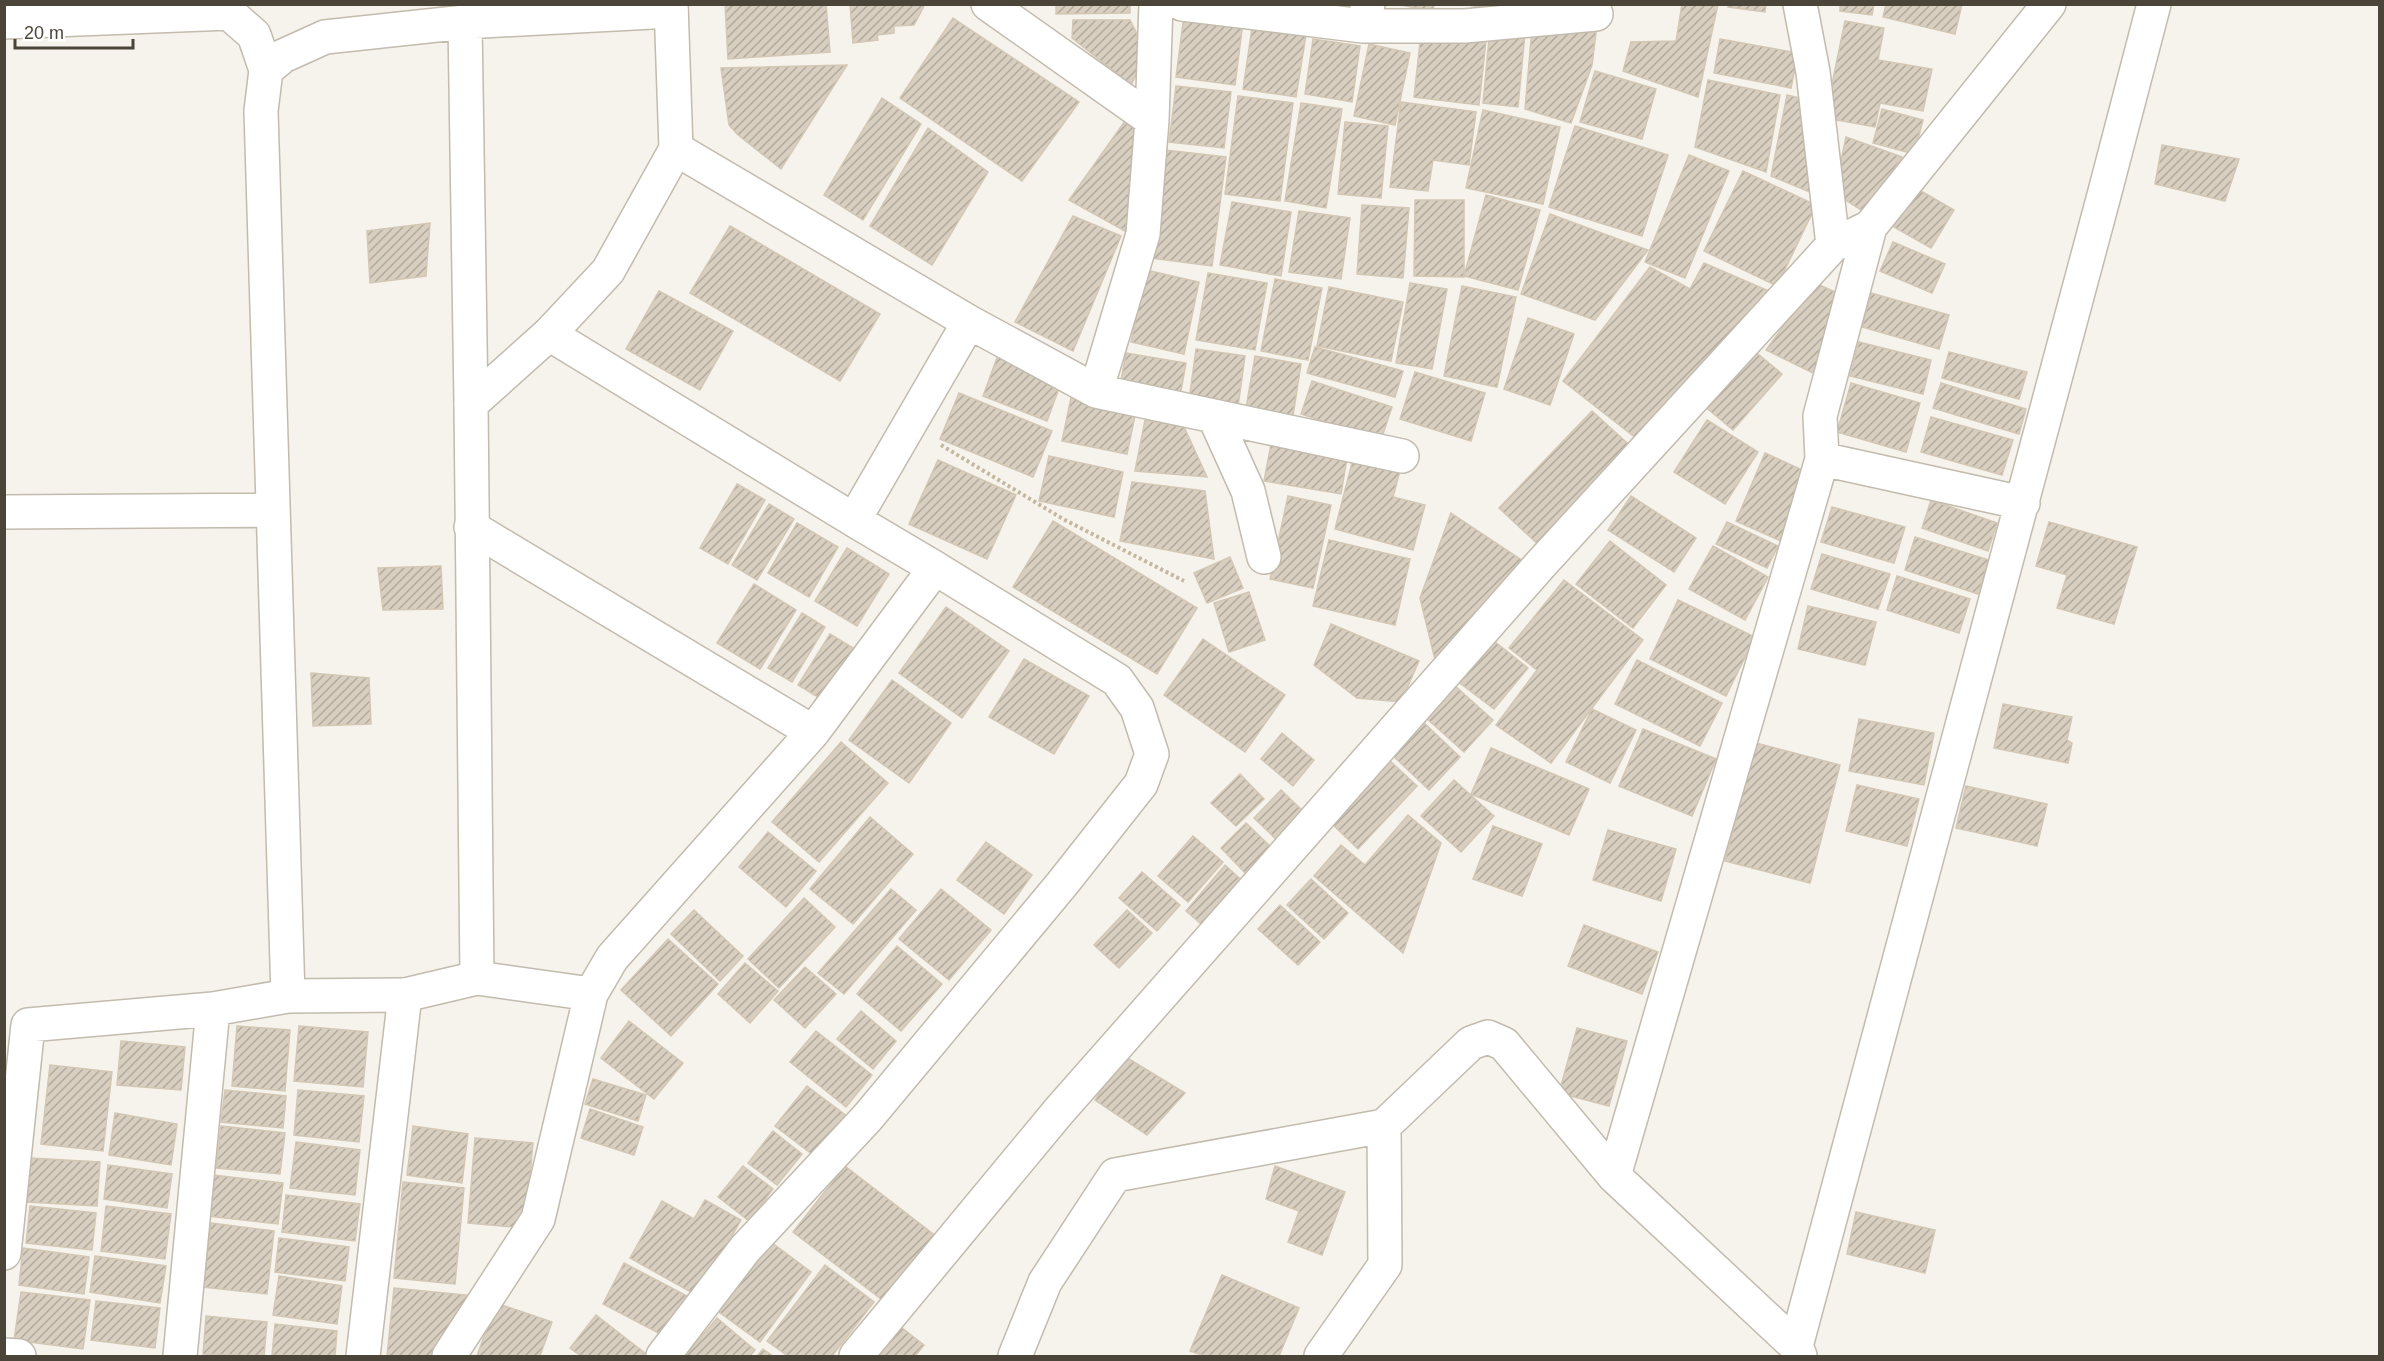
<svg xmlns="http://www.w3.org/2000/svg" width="2384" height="1361" font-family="Helvetica,sans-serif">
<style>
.building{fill:url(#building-hatch);stroke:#d3c7b4;stroke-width:1.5}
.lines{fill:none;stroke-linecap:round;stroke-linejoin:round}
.minor-casing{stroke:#c2bbae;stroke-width:36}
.tertiary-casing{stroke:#c2bbae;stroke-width:36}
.path{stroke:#c4b79f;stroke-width:4;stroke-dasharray:3 3;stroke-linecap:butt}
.minor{stroke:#fff;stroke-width:33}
.tertiary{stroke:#fff;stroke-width:33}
</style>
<defs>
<pattern id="building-hatch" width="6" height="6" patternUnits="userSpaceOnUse" patternTransform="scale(1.5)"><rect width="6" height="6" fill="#d8cfc1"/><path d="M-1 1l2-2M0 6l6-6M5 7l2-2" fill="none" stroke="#b1aa9e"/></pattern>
</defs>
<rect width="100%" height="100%" fill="#f6f3ec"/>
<!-- building -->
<path class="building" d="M725 4H826L830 52 728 59Z
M850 4H924V6L914 25 894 26V33L877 35 878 40 853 43Z
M1056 4H1130V13L1056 14Z
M1395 4H1434L1433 11Z
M1463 4H1500L1499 11Z
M1682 4H1718L1698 97 1623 71 1631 42 1676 41Z
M1728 4H1766L1765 12 1728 7Z
M1840 4H1874L1872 15 1840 11Z
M1886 4H1962L1955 34 1883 17Z
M1184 15 1243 22 1235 85 1176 77Z
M953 18 1079 102 1022 181 900 98Z
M1073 20H1130L1139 38 1137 73 1131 85 1072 38Z
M1253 21 1307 29 1296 97 1243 89Z
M1845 21 1884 28 1878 60 1932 69 1923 111 1880 103 1875 127 1825 118Z
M1597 25 1592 65 1571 123 1525 109 1532 28Z
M1490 29 1525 33 1518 107 1483 103Z
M1421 33 1486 41 1479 105 1414 97Z
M1313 39 1360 46 1352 102 1305 94Z
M1720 39 1798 53 1791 88 1714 73Z
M1369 44 1410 53 1395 125 1354 116Z
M847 65 781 169 737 134 729 125 721 68Z
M1595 71 1656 89 1642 139 1580 122Z
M1708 80 1780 95 1766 172 1695 147Z
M1176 86 1231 92 1224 148 1169 142Z
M1787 95 1809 100 1815 194 1771 176Z
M1238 96 1293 103 1280 201 1225 194Z
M882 98 921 124 863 220 824 195Z
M1401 102 1476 112 1469 165 1433 160 1428 191 1390 187Z
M1301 103 1342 109 1326 208 1285 201Z
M1882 109 1923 120 1914 154 1873 143Z
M1483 110 1560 127 1543 204 1466 188Z
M1125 121 1144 134 1125 231 1069 200Z
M1345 122 1388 126 1381 198 1338 194Z
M1575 126 1668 155 1642 236 1549 207Z
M928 128 988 172 932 265 870 226Z
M1846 137 1902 157 1866 213 1834 193Z
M2162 145 2239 159 2225 201 2155 184Z
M1165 150 1226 157 1212 266 1151 258Z
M1689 155 1729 171 1685 278 1645 262Z
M1743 171 1816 205 1777 286 1704 251Z
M1914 187 1954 210 1931 248 1892 226Z
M1486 195 1540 210 1518 290 1464 276Z
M1415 200H1464V277L1414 276Z
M1232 202 1291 212 1281 276 1220 265Z
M1362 205 1409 208 1403 278 1357 274Z
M1299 211 1350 218 1341 279 1289 272Z
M1550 214 1648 250 1595 320 1521 294Z
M1073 216 1121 236 1073 351 1015 322Z
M430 223 426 276 370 283 367 231Z
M730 226 880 314 840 381 690 293Z
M1893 242 1945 264 1932 293 1880 271Z
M1704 263 1778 295 1641 442 1563 381 1650 267 1690 289Z
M1146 270 1199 282 1184 354 1131 342Z
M1208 273 1267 283 1255 350 1196 340Z
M1275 279 1322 288 1308 360 1261 351Z
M1410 283 1447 289 1432 369 1396 363Z
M1815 283 1844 296 1815 374 1766 350Z
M1462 286 1516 297 1497 387 1444 376Z
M1329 287 1403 302 1391 361 1317 346Z
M659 291 733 331 700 390 626 349Z
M1871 293 1949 315 1939 349 1862 327Z
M1528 318 1574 334 1550 405 1504 389Z
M1859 342 1931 360 1923 394 1850 376Z
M1315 347 1403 371 1395 397 1307 373Z
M1196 349 1245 356 1238 407 1189 400Z
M1752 349 1782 374 1733 430 1703 405Z
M1949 352 2027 372 2019 399 1942 378Z
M1126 353 1186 363 1180 396 1120 386Z
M998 355 1062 380 1047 421 983 396Z
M1255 356 1301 364 1293 416 1246 408Z
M1415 372 1485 393 1471 441 1400 419Z
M1312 381 1392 407 1381 440 1301 414Z
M1851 383 1920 403 1906 452 1837 432Z
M1941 383 2026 409 2019 434 1933 408Z
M959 393 1052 431 1033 477 940 439Z
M1072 393 1137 406 1127 454 1062 441Z
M1592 411 1636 451 1543 549 1499 508Z
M1931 417 2013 440 2002 475 1921 452Z
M1145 420 1184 427 1207 477 1135 471Z
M1707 420 1758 452 1725 504 1674 472Z
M1272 439 1348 452 1341 494 1264 481Z
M1765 453 1811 474 1781 541 1736 521Z
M1354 455 1401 467 1393 497 1425 505 1413 550 1335 529Z
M1049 456 1123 472 1114 517 1039 501Z
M938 460 1016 495 987 559 909 524Z
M1132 482 1205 491 1214 559 1120 541Z
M737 484 765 500 728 564 700 548Z
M1288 496 1331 505 1313 588 1270 579Z
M1631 496 1696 538 1674 572 1608 530Z
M1931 500 1997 523 1988 551 1922 528Z
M769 504 794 519 757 580 732 565Z
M1832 507 1905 527 1894 563 1821 542Z
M1451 513 1526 563 1436 664 1420 598Z
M1053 521 1197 608 1157 674 1013 587Z
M1727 522 1778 546 1767 568 1716 544Z
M2049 522 2137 547 2114 624 2057 608 2067 575 2036 566Z
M797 523 838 547 809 597 768 573Z
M1915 537 1989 560 1978 594 1905 570Z
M1329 540 1410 559 1395 625 1313 606Z
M1610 541 1666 585 1633 628 1576 584Z
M1713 546 1768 577 1745 620 1689 589Z
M847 548 889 574 857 626 815 601Z
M1822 554 1890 574 1878 609 1811 589Z
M1230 557 1243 588 1207 603 1194 573Z
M441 566 443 609 383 610 378 568Z
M1897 576 1970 599 1959 633 1887 610Z
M1564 580 1643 640 1551 763 1496 725 1537 670 1509 648Z
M754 584 796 610 760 669 717 643Z
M1249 592 1265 640 1229 652 1214 603Z
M1678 600 1755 637 1726 696 1650 659Z
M1808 606 1876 622 1865 665 1798 649Z
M946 607 1009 651 962 718 899 673Z
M802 613 825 627 792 682 768 668Z
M1331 624 1419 661 1401 702 1357 698 1314 665Z
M830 634 858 651 826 702 798 685Z
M1203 639 1285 695 1245 752 1164 695Z
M1494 641 1528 668 1494 709 1460 683Z
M1024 659 1089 696 1054 754 989 717Z
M1637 660 1722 703 1700 746 1615 704Z
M311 673 369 678 371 724 313 726Z
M892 680 951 723 909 783 849 740Z
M1454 685 1493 720 1464 752 1425 717Z
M2003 704 2072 717 2067 740 2072 743 2068 763 1994 748Z
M1592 709 1636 730 1610 783 1566 762Z
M1859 719 1934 733 1924 785 1849 771Z
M1421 720 1460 757 1429 790 1389 752Z
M1643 729 1716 759 1692 816 1619 786Z
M1282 733 1314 760 1293 786 1261 759Z
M841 742 888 783 819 862 772 822Z
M1756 743 1840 765 1810 883 1725 861Z
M1491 748 1589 789 1569 835 1471 794Z
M1388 759 1417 786 1358 849 1330 822Z
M1240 774 1264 799 1236 826 1211 803Z
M1454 780 1494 816 1461 852 1421 816Z
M1857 785 1919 799 1907 846 1846 831Z
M1966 786 2047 804 2037 846 1956 828Z
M1281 790 1307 815 1280 843 1254 818Z
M1408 815 1441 843 1403 953 1314 876 1341 845 1365 865Z
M870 817 913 854 853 924 810 889Z
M1246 823 1277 853 1251 879 1221 848Z
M1493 826 1542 844 1522 896 1473 879Z
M1608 830 1676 849 1661 901 1593 880Z
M768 832 816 871 786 907 739 867Z
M1193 836 1223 862 1188 902 1158 876Z
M986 842 1032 875 1004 914 957 880Z
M1225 865 1247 885 1208 930 1186 911Z
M1142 872 1180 905 1157 931 1119 898Z
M1311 879 1348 913 1324 939 1287 905Z
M891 889 916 910 844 994 818 973Z
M941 889 991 930 949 980 899 939Z
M804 898 835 927 779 988 748 959Z
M1280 905 1320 942 1298 965 1258 929Z
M694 910 743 956 720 981 671 934Z
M1127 910 1152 933 1119 968 1094 945Z
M1584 925 1658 952 1642 994 1568 966Z
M668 939 718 984 671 1036 621 990Z
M897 946 942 984 901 1031 857 994Z
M745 963 778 991 750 1023 718 994Z
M805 967 836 994 805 1028 774 1000Z
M861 1011 896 1041 873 1069 837 1039Z
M629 1021 683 1063 654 1099 601 1058Z
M237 1026 290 1030 285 1091 232 1086Z
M299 1026 368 1032 363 1087 294 1081Z
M1577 1028 1627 1041 1609 1106 1559 1093Z
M816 1031 872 1075 846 1107 790 1062Z
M121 1041 185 1047 181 1090 117 1085Z
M1124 1056 1185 1093 1147 1135 1095 1100Z
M50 1065 112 1072 103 1151 41 1144Z
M593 1079 646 1095 638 1121 585 1104Z
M807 1086 848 1117 817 1158 775 1126Z
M225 1090 286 1096 283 1128 221 1122Z
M298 1090 364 1096 359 1142 294 1135Z
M590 1109 643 1127 634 1155 581 1138Z
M115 1113 177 1124 171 1165 109 1155Z
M221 1126 285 1133 280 1174 216 1168Z
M413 1126 468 1134 462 1183 407 1175Z
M773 1131 802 1154 777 1185 748 1163Z
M475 1138 533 1143 525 1228 468 1223Z
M296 1142 360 1150 355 1195 290 1188Z
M30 1158 100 1162 97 1206 27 1202Z
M108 1165 172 1174 167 1208 104 1199Z
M743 1166 773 1189 749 1221 718 1197Z
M845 1166 937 1237 885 1302 793 1232Z
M1275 1166 1345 1192 1322 1255 1288 1242 1299 1211 1266 1199Z
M213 1175 283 1183 278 1224 208 1216Z
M403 1182 464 1188 455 1284 394 1278Z
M286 1195 360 1204 355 1241 282 1232Z
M705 1200 741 1220 698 1296 630 1258 662 1201 694 1219Z
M30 1206 96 1213 92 1250 26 1243Z
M106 1206 171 1214 165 1259 101 1251Z
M1856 1212 1935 1230 1925 1273 1847 1254Z
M211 1223 274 1231 267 1294 203 1287Z
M279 1238 349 1247 345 1281 275 1272Z
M771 1242 811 1272 760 1342 719 1312Z
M23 1248 89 1257 84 1294 19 1285Z
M95 1256 166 1266 160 1303 90 1292Z
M624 1263 691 1298 670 1339 603 1304Z
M825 1265 874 1302 832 1356H788L767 1341Z
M1222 1275 1299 1308 1279 1356H1205L1190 1351Z
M279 1276 342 1286 337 1324 273 1315Z
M394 1288 476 1296 434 1356H387Z
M21 1292 90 1300 83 1349 14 1340Z
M96 1301 160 1308 155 1348 91 1340Z
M496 1303 552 1322 540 1356H477Z
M596 1315 645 1353 642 1356H581L570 1348Z
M206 1316 267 1322 264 1356 203 1354Z
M717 1318 755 1350 750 1356H685Z
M275 1324 337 1331 335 1356 272 1355Z
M897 1324 924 1345 915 1356H872Z
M763 1349 773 1356H757Z"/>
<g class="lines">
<!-- minor casing -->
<g class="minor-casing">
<path id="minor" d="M988 4 1152 120
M1182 4 1363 26 1368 4
M1800 4 1813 72 1833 245
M4 22 229 13 254 35 266 70 261 111 288 996 213 1009 28 1025 4 1253
M465 22 471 404
M1363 26H1465L1596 14
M266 70 283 56 325 37 465 22 671 11
M969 322 1096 391 1143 234 1152 120 1156 4
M549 334 854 520 969 322 676 149
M1096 391 1402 456
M1214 416 1248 491 1264 557
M1822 459 1820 416 1870 227
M4 512 273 510
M471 527 813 732 935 568 854 520
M591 994 612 958 813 732
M288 996 405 995
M1614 1176 1822 459 2023 503
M1796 1346C1915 898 2038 452 2154 4
M4 1355 19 1356
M180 1356 213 1009
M449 1356 538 1219 591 994 477 978
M663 1356 745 1249 868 1117 1062 884 1141 784 1152 754 1137 708 1117 680 935 568
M856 1356 1059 1111 1541 564 1833 245 1870 227 2049 4
M1015 1356 1045 1282 1115 1175 1384 1126
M1321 1356 1385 1265 1384 1126 1471 1043 1488 1037 1504 1044 1614 1176 1796 1346 1800 1356"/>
</g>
<!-- tertiary casing -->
<g class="tertiary-casing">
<path id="tertiary" d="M363 1356 405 995 477 978 471 404 549 334 608 271 676 149 671 4"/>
</g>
<!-- path -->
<path class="path" d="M941 445 1063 519 1184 581"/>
<!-- minor -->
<use href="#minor" class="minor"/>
<!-- tertiary -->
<use href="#tertiary" class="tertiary"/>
</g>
<!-- border -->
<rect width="2384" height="1361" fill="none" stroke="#4b4439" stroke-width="12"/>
<!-- scale -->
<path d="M15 39v9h118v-9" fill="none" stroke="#4b4439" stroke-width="3"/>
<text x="24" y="39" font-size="18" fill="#4b4439" stroke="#ffffff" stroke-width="4.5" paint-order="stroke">20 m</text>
</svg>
